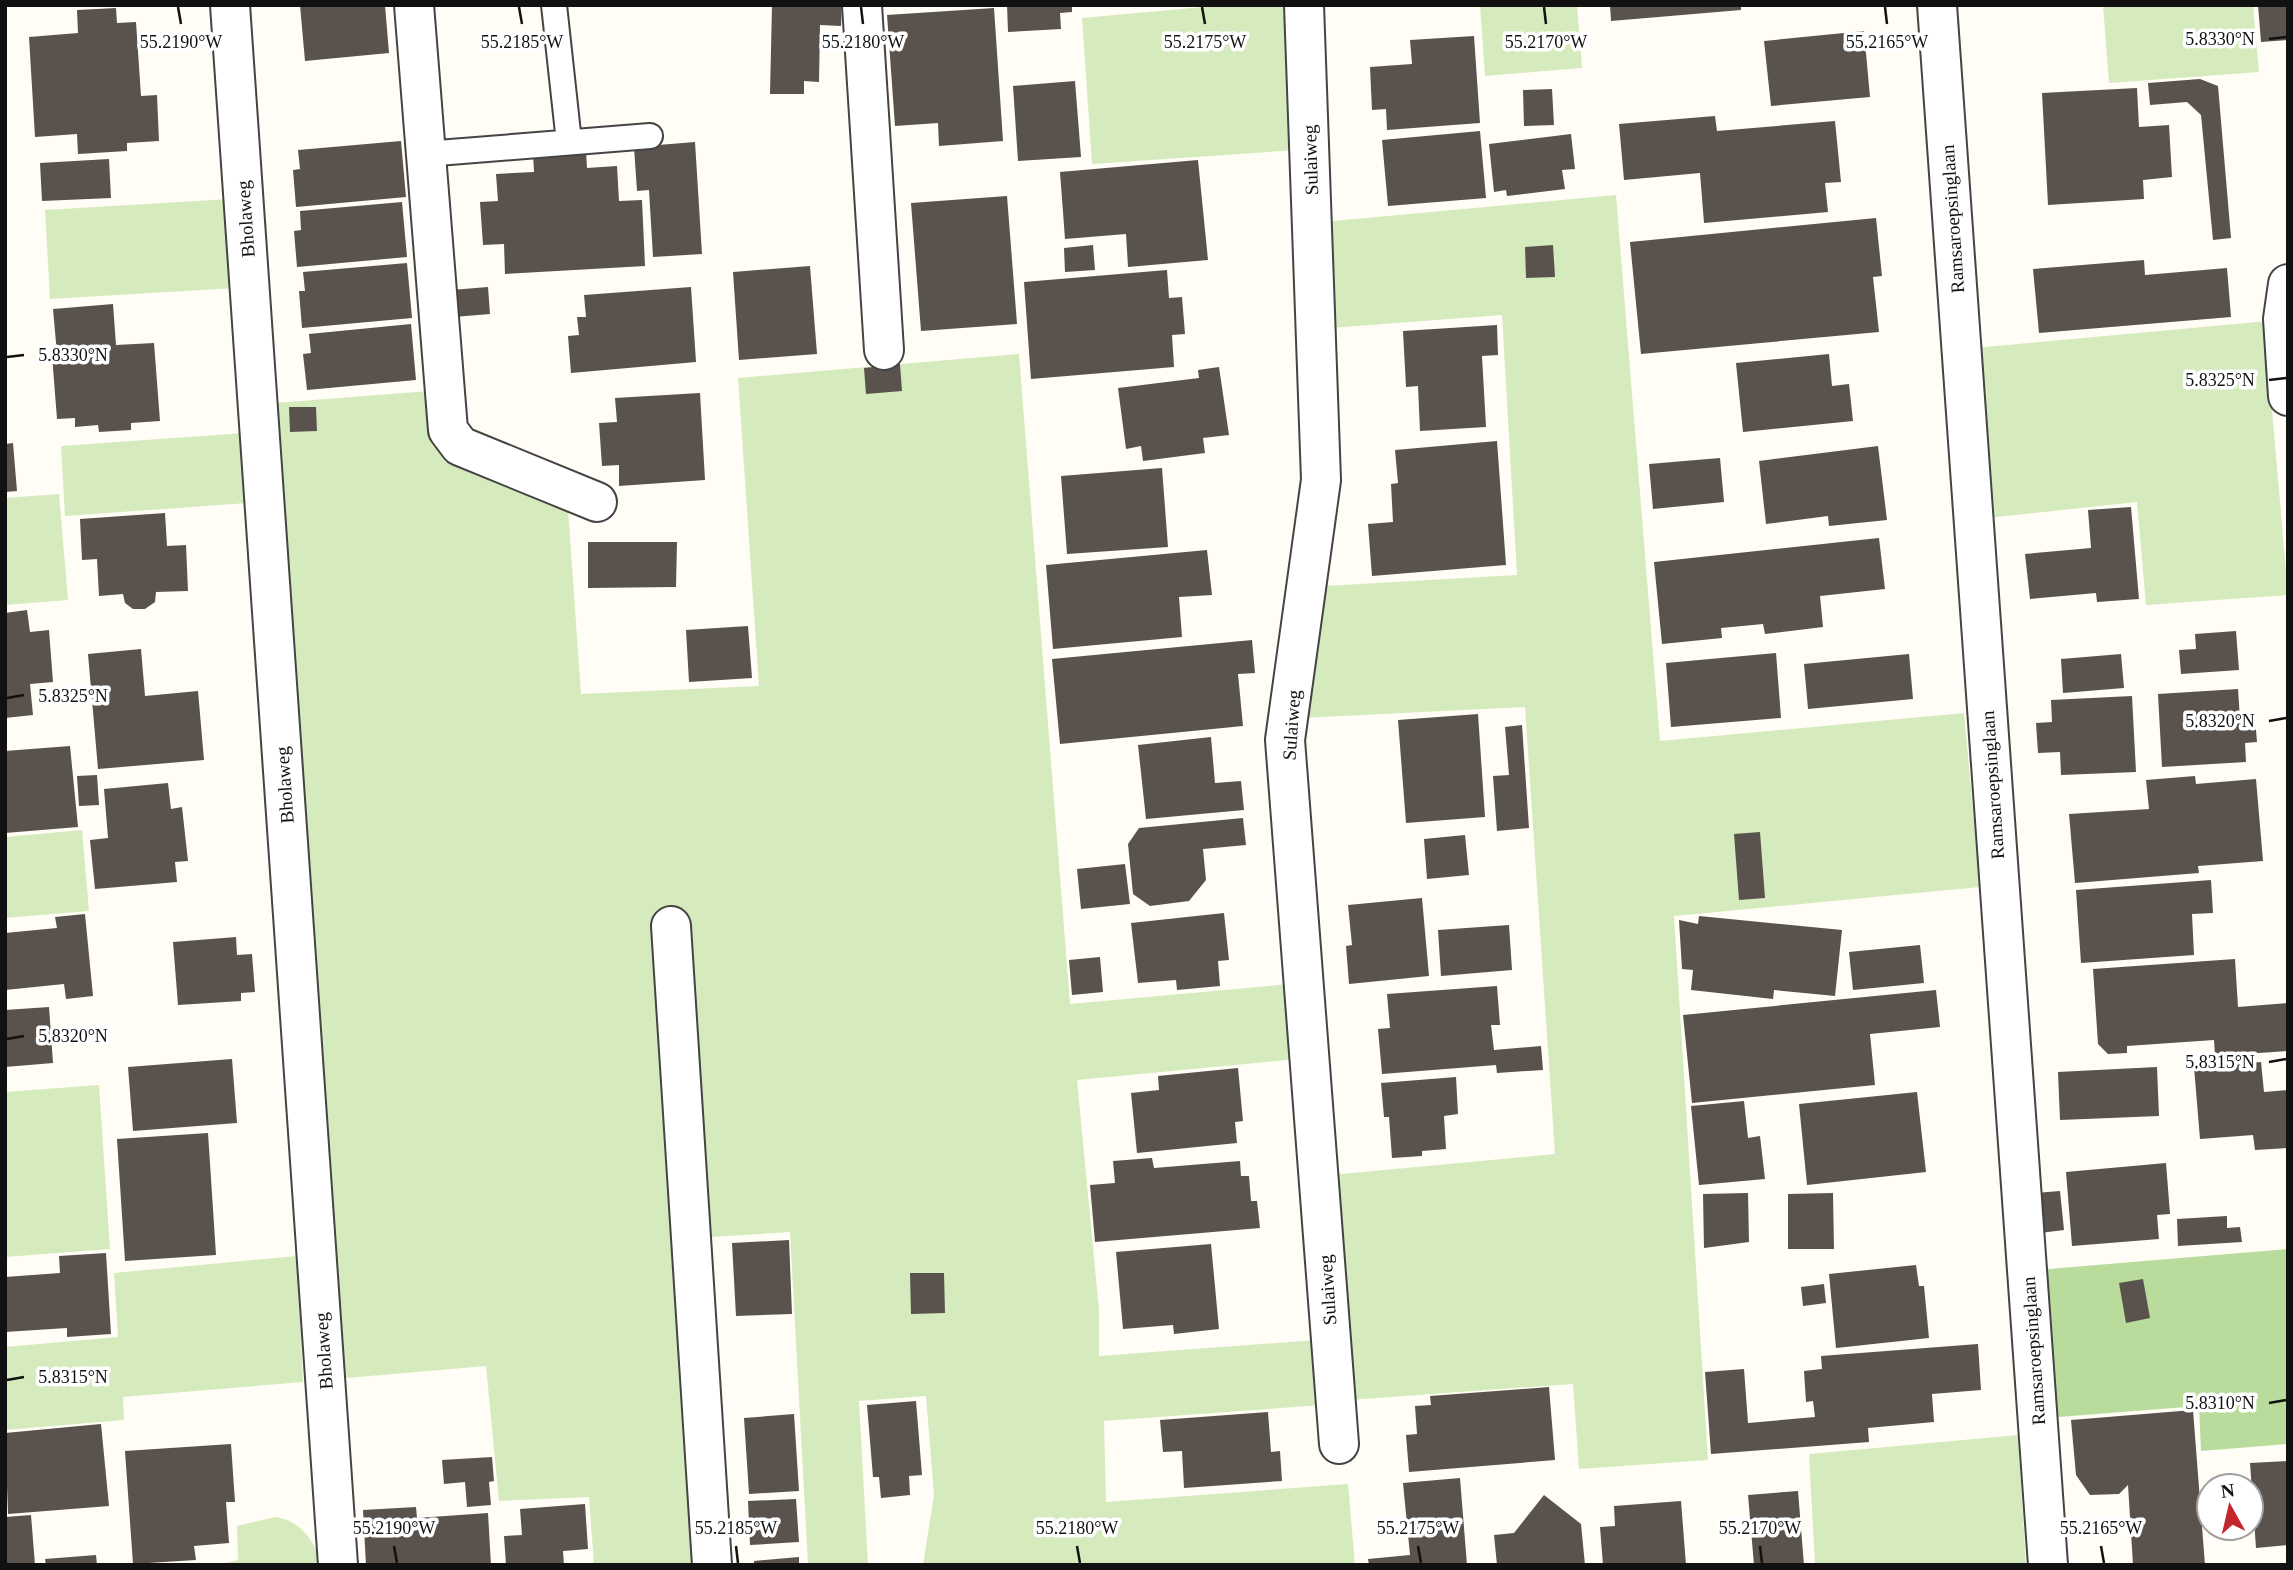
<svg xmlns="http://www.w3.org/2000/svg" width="2293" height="1570" font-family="'Times New Roman',serif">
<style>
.green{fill:#d5ebbd}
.forest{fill:#b9dc9c}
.building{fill:#5a524d}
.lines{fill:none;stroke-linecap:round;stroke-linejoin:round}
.lane-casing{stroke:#444;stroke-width:28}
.street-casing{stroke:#444;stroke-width:42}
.lane{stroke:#fff;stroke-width:24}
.street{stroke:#fff;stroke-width:38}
.ticks{fill:none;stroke:#111;stroke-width:2.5}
.labels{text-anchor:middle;stroke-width:7;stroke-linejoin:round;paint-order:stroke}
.street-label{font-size:19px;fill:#111;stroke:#fff}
.ticks-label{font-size:18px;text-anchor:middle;fill:#111;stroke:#fff;stroke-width:7;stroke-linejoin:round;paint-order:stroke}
</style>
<rect width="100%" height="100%" fill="#fffdf5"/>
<!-- green -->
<path class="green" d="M1225 5H1289L1296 150 1092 164 1082 18Z
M1480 5H1577L1582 68 1485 76Z
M2103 5H2253L2259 72 2109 83Z
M1616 195 1660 741 1964 713 1980 887 1674 916 1708 1460 1579 1469 1573 1384 1349 1400 1331 1175 1555 1154 1525 707 1301 718 1325 586 1517 575 1502 315 1331 328 1333 221Z
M230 199 235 288 50 299 45 210Z
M2268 321 2266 340 2288 595 2146 605 2137 502 1988 518 1975 348Z
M1019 354 1070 1004 1290 984 1297 1059 1077 1080 1099 1310V1356L1317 1340 1322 1405 1104 1421 1106 1502 1348 1484 1355 1565H923L934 1495 926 1396 859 1401 868 1565H808L790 1232 711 1237 727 1565H594L589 1497 499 1501 486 1366 335 1379 275 403 442 390 445 445 568 509 581 694 759 686 738 378Z
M244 433 248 503 65 516 61 446Z
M59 494 68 600 5 605V498Z
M82 830 89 911 5 918V837Z
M99 1085 110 1249 5 1257V1092Z
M297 1256 303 1382 123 1397 124 1420 5 1430V1347L118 1337 114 1273Z
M2018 1435 2026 1565H1815L1809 1454Z
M275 1517C300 1520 315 1541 322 1565H217L238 1560 237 1526Z"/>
<!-- forest -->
<path class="forest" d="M2288 1249V1444L2201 1451 2199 1406 2046 1418 2037 1270Z"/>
<!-- building -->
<path class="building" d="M300 5H385L389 53 305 61Z
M772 5H842L841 26 820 25 819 82 804 81V94H770Z
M1007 5H1072V12L1060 13 1061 29 1008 32Z
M1610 5H1741V10L1611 21Z
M2258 5H2288V40L2261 42Z
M116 8 117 23 136 22 141 96 157 95 159 141 127 143V151L78 154 77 134 35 137 29 37 78 33 77 10Z
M994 8 1003 141 939 146 938 123 895 126 887 15Z
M1864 31 1870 97 1771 106 1764 41Z
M1474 36 1480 123 1387 130 1386 109 1372 110 1370 67 1412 64 1410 40Z
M2200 79 2218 86 2231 238 2213 240 2201 115 2187 102 2150 105 2148 83Z
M1075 81 1081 157 1018 161 1013 86Z
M2137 88 2139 127 2169 125 2172 177 2143 180 2144 199 2048 205 2042 93Z
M1552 89 1554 125 1524 126 1523 90Z
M1715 116 1717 131 1835 121 1841 182 1825 183 1828 212 1704 223 1700 173 1624 180 1619 124Z
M1480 131 1486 198 1388 206 1382 140Z
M1571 134 1575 169 1562 170 1565 189 1507 196 1506 190 1494 192 1489 144Z
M401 141 406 197 296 207 293 170 300 169 298 150Z
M695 142 702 254 653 257 649 190 637 191 634 147Z
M586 151 587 168 617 166 619 201 642 200 645 266 505 274 504 244 483 245 480 202 498 201 496 174 534 172 533 154Z
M109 159 111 198 42 201 40 163Z
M1198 160 1208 260 1128 267 1126 234 1065 239 1060 172Z
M1007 196 1017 324 921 331 911 203Z
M402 202 407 257 297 267 294 231 301 230 300 211Z
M1876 218 1882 276 1873 277 1879 332 1641 354 1630 242Z
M1093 245 1095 270 1065 272 1064 248Z
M1553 245 1555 277 1526 278 1525 247Z
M2144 260 2145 275 2227 268 2231 317 2039 333 2033 269Z
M407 263 412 318 302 328 299 291H305L303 272Z
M810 266 817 354 739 360 733 272Z
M1167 270 1169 298 1182 297 1185 334 1172 335 1174 367 1031 379 1024 282Z
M488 287 490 314 454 317 451 290Z
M691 287 696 362 571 373 568 336 579 335 577 317H586L584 295Z
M113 304 116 345 154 343 160 421 131 423V430L99 432 98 425 75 427V418L57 419 52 355 57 354 53 309Z
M411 324 416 380 307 390 303 354 311 353 309 334Z
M1497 325 1498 355 1482 356 1486 427 1420 431 1418 386 1406 387 1403 331Z
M1829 354 1832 386 1849 384 1853 421 1743 432 1736 363Z
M900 364 902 391 866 394 864 368Z
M1219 367 1229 435 1203 438 1205 453 1143 461 1141 446 1126 449 1118 388 1199 378 1198 370Z
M700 393 705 480 619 486V465L602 466 599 423 617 422 615 398Z
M289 407H316L317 431 290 432Z
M1497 441 1506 565 1372 576 1368 524 1393 522 1391 484 1398 483 1395 450Z
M13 443 17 491 5 492V444Z
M1878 446 1887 520 1829 526 1828 516 1766 524 1759 461Z
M1720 458 1724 502 1653 509 1649 464Z
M1162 468 1168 547 1067 554 1061 476Z
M2131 507 2139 599 2097 602 2096 593 2030 599 2025 554 2091 548 2088 510Z
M165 513 167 546 186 545 188 591 156 592 155 602 145 609H133L125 603 123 594 99 596 97 559 82 560 80 519Z
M1879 538 1885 589 1820 596 1823 627 1765 634 1763 624 1721 628 1722 638 1662 644 1654 562Z
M588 542H677L676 587 588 588Z
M1207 550 1212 595 1179 597 1182 637 1053 649 1046 565Z
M27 610 30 632 49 630 53 682 30 684 33 715 5 718V613Z
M748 626 752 678 689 682 686 630Z
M2236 631 2239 670 2181 674 2179 650 2196 649 2195 634Z
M1252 640 1255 673 1238 674 1243 726 1060 744 1052 659Z
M141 649 145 696 198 691 204 760 98 769 88 654Z
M1776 653 1781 718 1671 727 1666 663Z
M1909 654 1913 699 1808 709 1804 664Z
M2121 654 2124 688 2063 693 2061 659Z
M2238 689 2240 719 2255 718 2257 742 2245 743 2246 762 2162 767 2158 694Z
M2132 696 2136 772 2061 775 2060 752 2038 753 2036 723 2052 722 2051 700Z
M1478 714 1485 817 1406 823 1398 720Z
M1522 725 1529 828 1497 831 1493 776 1509 775 1505 727Z
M1211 737 1215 783 1241 781 1244 810 1146 819 1138 745Z
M70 746 78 827 5 833V751Z
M97 775 99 805 79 806 77 776Z
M2195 776 2196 784 2256 779 2263 861 2198 866 2199 873 2075 883 2069 814 2149 809 2146 780Z
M168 783 171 809 182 807 188 861 175 862 177 882 95 889 90 840 108 838 104 789Z
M1243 818 1246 845 1203 849 1206 880 1189 901 1150 906 1133 894 1128 844 1139 828Z
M1760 832 1765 898 1739 900 1734 834Z
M1465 835 1469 875 1427 879 1424 839Z
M1125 864 1130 904 1081 909 1077 869Z
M2211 880 2213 913 2192 914 2194 955 2081 963 2076 890Z
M1422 898 1429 976 1349 984 1346 946 1352 945 1348 905Z
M1224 913 1229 960 1218 961 1220 986 1177 990 1176 980 1138 983 1131 923Z
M85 914 93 996 66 999 64 984 5 990V933L57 928 55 917Z
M1699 916 1842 930 1835 996 1774 990 1773 999 1691 990 1693 970 1682 969 1679 920 1698 924Z
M1509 925 1512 970 1441 976 1438 930Z
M236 937 237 955 252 954 255 992 241 993V1001L178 1005 173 942Z
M1920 945 1924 983 1853 990 1849 952Z
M1100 957 1103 992 1072 995 1069 960Z
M2235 959 2238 1007 2288 1003V1051L2215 1056 2214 1040 2127 1046V1053L2108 1054 2098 1044 2093 969Z
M1497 986 1500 1025H1491L1494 1050 1541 1046 1543 1070 1497 1073 1496 1065 1382 1074 1378 1029 1390 1028 1387 994Z
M1936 990 1940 1027 1870 1034 1875 1085 1692 1103 1683 1015Z
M49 1007 53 1063 5 1067V1010Z
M232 1059 237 1123 133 1131 128 1067Z
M2261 1062 2264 1092 2288 1090V1148L2255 1150 2253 1135 2200 1139 2194 1067Z
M2157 1067 2159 1116 2060 1120 2058 1072Z
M1238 1068 1243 1121 1235 1122 1237 1143 1137 1153 1131 1093 1159 1090 1158 1076Z
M1456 1077 1458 1114 1444 1116 1446 1149 1422 1151V1156L1392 1158 1389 1117H1384L1381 1083Z
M1917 1092 1926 1172 1807 1185 1799 1104Z
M1744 1101 1748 1138 1760 1136 1765 1179 1699 1185 1691 1106Z
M208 1133 216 1255 125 1261 117 1139Z
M1152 1158 1154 1168 1240 1161 1241 1176H1249L1251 1201H1257L1260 1228 1095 1242 1090 1185 1115 1183 1113 1161Z
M2166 1163 2170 1214 2157 1215 2159 1239 2072 1246 2066 1172Z
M2060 1191 2064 1230 2040 1233 2035 1193Z
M1748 1193 1749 1242 1704 1248 1703 1194Z
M1833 1193 1834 1249H1788V1194Z
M2227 1216V1228L2240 1227 2242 1242 2178 1246 2177 1219Z
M789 1240 792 1314 736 1316 732 1243Z
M1211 1244 1219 1329 1174 1334 1173 1325 1123 1329 1116 1252Z
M106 1253 111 1334 67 1337V1328L5 1332V1277L60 1273 59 1256Z
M1916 1265 1919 1286H1924L1929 1338 1836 1348 1829 1274Z
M910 1273H944L945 1313 911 1314Z
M2143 1279 2150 1318 2126 1323 2119 1283Z
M1824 1284 1826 1303 1803 1306 1801 1287Z
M1978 1344 1981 1390 1932 1394 1934 1422 1868 1428 1869 1442 1711 1454 1705 1372 1744 1369 1748 1423 1815 1417 1813 1401 1806 1402 1804 1371 1822 1369 1821 1356Z
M1549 1387 1555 1460 1409 1472 1406 1435 1417 1434 1415 1406 1431 1405 1430 1396Z
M916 1401 922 1475 909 1476 910 1495 881 1498 879 1477H873L867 1405Z
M2193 1410 2205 1565H2133L2128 1485 2119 1494 2090 1495 2076 1475 2071 1420Z
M1268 1412 1271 1452 1280 1451 1282 1481 1184 1488 1182 1451 1163 1452 1160 1420Z
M794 1414 799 1491 749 1494 744 1418Z
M101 1424 109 1506 8 1514 5 1433Z
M231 1444 235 1502H226L229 1543 194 1546 196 1560 133 1564 125 1451Z
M492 1457 494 1481 489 1482 491 1505 467 1507 465 1482 444 1484 442 1460Z
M2288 1461V1545L2256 1548 2250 1463Z
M1460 1478 1467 1565H1369L1368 1559 1410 1555 1403 1483Z
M1798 1491 1804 1565H1754L1748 1495Z
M1544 1495 1581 1524 1585 1565H1497L1494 1535 1514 1533Z
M796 1499 799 1542 750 1545 748 1501Z
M1681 1501 1686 1565H1603L1600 1527 1615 1526 1614 1506Z
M585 1504 588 1549 563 1551 564 1565H506L504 1536 522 1535 520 1509Z
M416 1507 417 1518 488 1513 491 1565H366L363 1510Z
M31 1515 35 1565H5V1517Z
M96 1555 97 1565H46L45 1559Z
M799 1557V1565H754V1561Z"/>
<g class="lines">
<!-- lane casing -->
<g class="lane-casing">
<path id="lane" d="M554 5 569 142
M425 154 650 136"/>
</g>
<!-- street casing -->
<g class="street-casing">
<path id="street" d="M230 5 338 1565
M414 5 448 430 460 446 597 502
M862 5 884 350
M1304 5 1321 480 1285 740 1339 1444
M1937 5 2048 1565
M2288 284 2283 319 2288 396
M671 926 712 1565"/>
</g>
<!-- lane -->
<use href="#lane" class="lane"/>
<!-- street -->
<use href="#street" class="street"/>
</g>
<!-- ticks -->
<path class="ticks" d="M178 7 181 24M519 7 522 24M861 7 863 24M1202 7 1205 24M1544 7 1546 24M1885 7 1887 24M2269 39 2286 37M7 357 24 355M2269 380 2286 378M7 698 24 695M2269 721 2286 718M7 1039 24 1036M2269 1062 2286 1059M7 1380 24 1377M2269 1403 2286 1400M394 1546 397 1563M736 1546 738 1563M1077 1546 1080 1563M1418 1546 1421 1563M1760 1546 1762 1563M2101 1546 2104 1563"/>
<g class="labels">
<!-- street labels -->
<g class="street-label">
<text transform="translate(1310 160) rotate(-92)" y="7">Sulaiweg</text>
<text transform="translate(245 219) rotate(-94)" y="7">Bholaweg</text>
<text transform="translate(1952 219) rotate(-94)" y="7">Ramsaroepsinglaan</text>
<text transform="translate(1291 725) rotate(-86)" y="7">Sulaiweg</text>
<text transform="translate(284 785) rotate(-94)" y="7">Bholaweg</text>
<text transform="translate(1992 785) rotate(-94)" y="7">Ramsaroepsinglaan</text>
<text transform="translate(1327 1290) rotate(-94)" y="7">Sulaiweg</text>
<text transform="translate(323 1351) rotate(-94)" y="7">Bholaweg</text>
<text transform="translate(2033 1351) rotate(-94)" y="7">Ramsaroepsinglaan</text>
</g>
</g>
<g class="ticks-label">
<text x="2220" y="45">5.8330°N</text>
<text x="181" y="48">55.2190°W</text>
<text x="522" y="48">55.2185°W</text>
<text x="863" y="48">55.2180°W</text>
<text x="1205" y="48">55.2175°W</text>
<text x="1546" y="48">55.2170°W</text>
<text x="1887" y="48">55.2165°W</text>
<text x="73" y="361">5.8330°N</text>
<text x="2220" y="386">5.8325°N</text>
<text x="73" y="702">5.8325°N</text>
<text x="2220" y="727">5.8320°N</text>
<text x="73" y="1042">5.8320°N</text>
<text x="2220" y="1068">5.8315°N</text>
<text x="73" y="1383">5.8315°N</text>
<text x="2220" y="1409">5.8310°N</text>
<text x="394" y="1534">55.2190°W</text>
<text x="736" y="1534">55.2185°W</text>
<text x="1077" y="1534">55.2180°W</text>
<text x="1418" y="1534">55.2175°W</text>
<text x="1760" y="1534">55.2170°W</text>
<text x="2101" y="1534">55.2165°W</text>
</g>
<!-- border -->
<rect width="2293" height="1570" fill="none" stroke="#111111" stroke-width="14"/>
<!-- north arrow -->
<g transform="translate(2230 1507) rotate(352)"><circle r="33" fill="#ffffff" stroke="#a0a0a0" stroke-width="2"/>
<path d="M0-5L12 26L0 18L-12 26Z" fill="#c4262e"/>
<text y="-10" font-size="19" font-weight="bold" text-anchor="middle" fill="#111111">N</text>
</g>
</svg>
